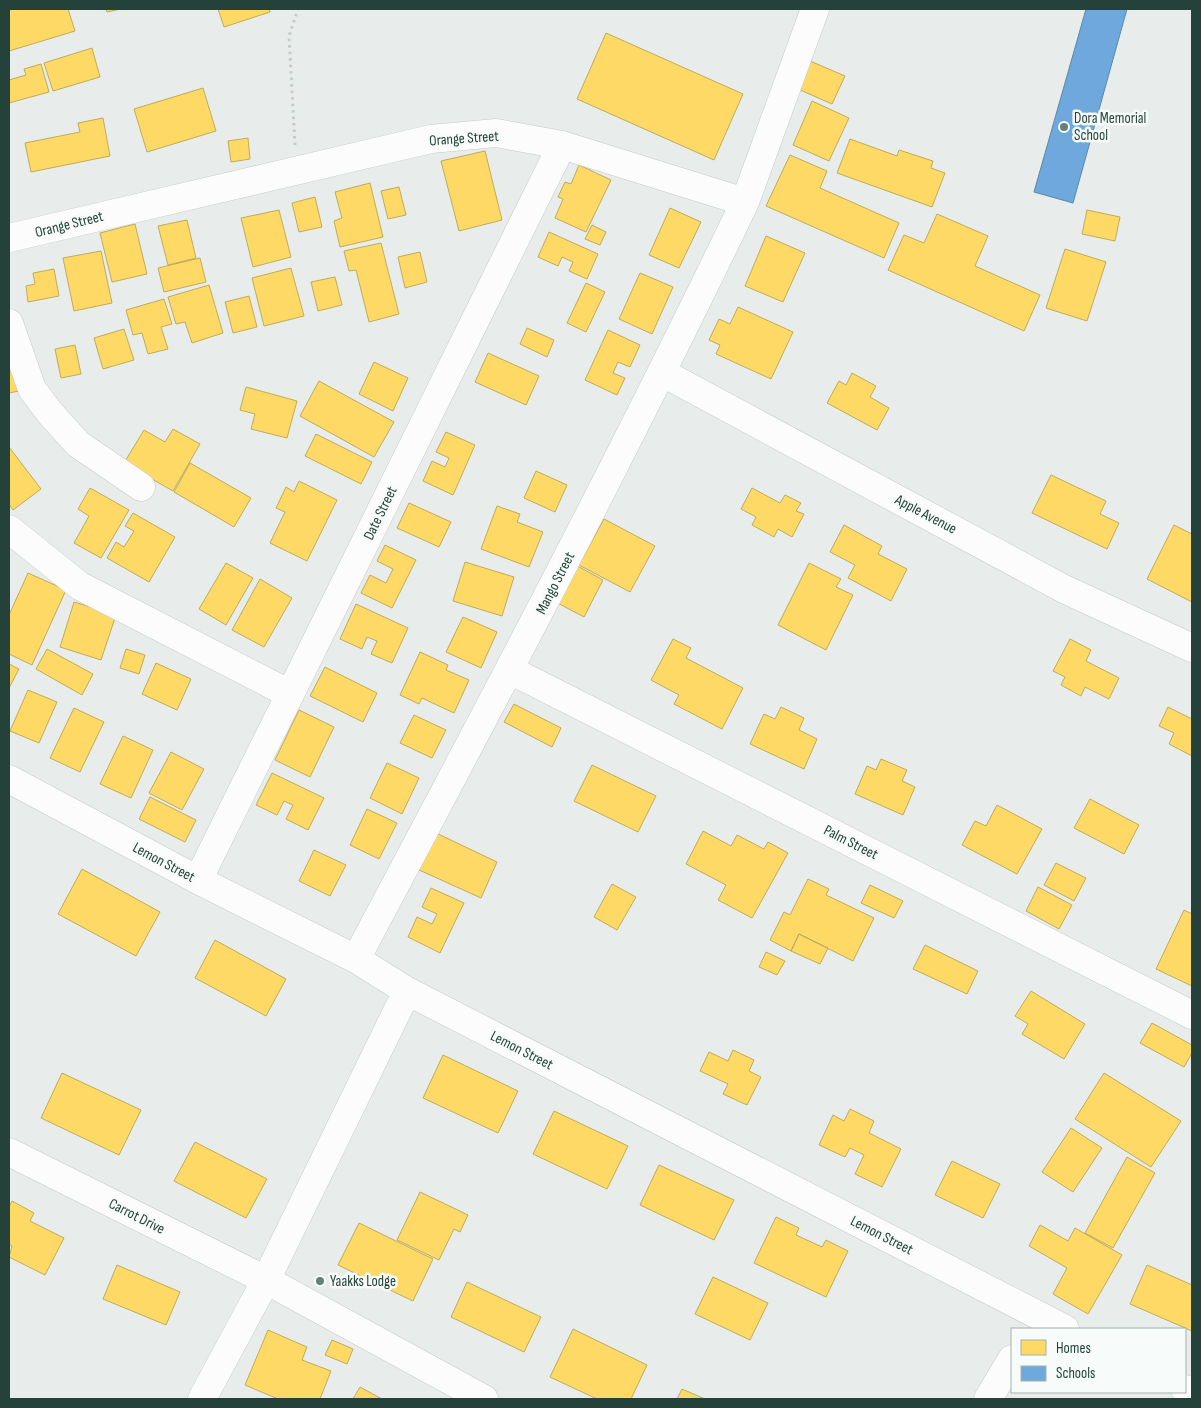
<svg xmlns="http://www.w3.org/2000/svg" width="1201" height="1408" font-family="'Sofia Sans Condensed',sans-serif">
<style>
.homes{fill:#ffd966;stroke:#bdac59}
.schools{fill:#6fa8dc;stroke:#5889ab}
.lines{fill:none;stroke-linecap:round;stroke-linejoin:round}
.minor-casing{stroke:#c5cac8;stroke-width:29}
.path{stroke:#c3ccca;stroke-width:3;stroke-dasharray:2.5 4;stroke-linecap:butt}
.minor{stroke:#fcfcfc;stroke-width:28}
.poi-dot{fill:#697e78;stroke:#f7fbf9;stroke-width:2}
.labels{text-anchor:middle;stroke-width:5;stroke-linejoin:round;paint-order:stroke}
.poi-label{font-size:15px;fill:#24423a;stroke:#f7fbf9;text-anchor:start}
.street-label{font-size:15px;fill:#24423a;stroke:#f7fbf9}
</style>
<rect width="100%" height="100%" fill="#e8edeb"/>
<!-- homes -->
<path class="homes" d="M9 9H68L75 31 9 51Z
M106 9H121L107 12Z
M218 9H269L270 12 224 27Z
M606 33 743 94 714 160 577 99Z
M92 48 100 77 53 91 44 63Z
M810 61 845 76 832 104 798 89Z
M41 64 49 92 9 103V80L26 75 24 69Z
M203 88 216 131 147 152 134 109Z
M812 101 849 118 829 161 793 145Z
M103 118 110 156 31 172 25 143 80 132 78 123Z
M248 138 250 159 231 162 228 141Z
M850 139 897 156 899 150 933 161 931 168 945 173 932 207 837 173Z
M485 151 502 220 459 231 441 161Z
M790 155 827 171 820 188 899 223 884 258 766 206Z
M579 165 611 180 586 232 555 218 563 199 558 197 565 182 571 184Z
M370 183 383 237 340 247 334 221 342 218 335 192Z
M399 187 406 215 388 219 381 191Z
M315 197 322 227 299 232 292 203Z
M670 208 701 222 679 268 649 255Z
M279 210 291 257 253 267 241 218Z
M1087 210 1120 217 1115 241 1082 234Z
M937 214 988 236 975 266 1040 295 1024 331 888 270 904 235 924 243Z
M187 220 196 258 168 265 158 226Z
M135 224 147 274 112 282 100 233Z
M592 225 606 232 600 245 585 239Z
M549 232 598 254 587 279 569 271 573 262 562 257 558 266 538 257Z
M766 236 805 253 783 302 745 286Z
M381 243 399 314 369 322 356 270 349 271 344 251Z
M1065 249 1106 262 1087 321 1046 308Z
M101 251 112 303 74 311 63 258Z
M420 252 427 282 405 288 398 257Z
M200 258 206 282 164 292 158 268Z
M291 268 304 316 264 326 252 278Z
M54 269 59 296 28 302 26 286 35 284 33 273Z
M640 273 673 287 652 334 619 319Z
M335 277 342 305 318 311 311 282Z
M586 283 605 292 586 332 567 323Z
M209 285 223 333 192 343 185 322 176 324 168 297Z
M249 296 257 327 233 333 225 302Z
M164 299 172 324 161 327 168 349 148 354 142 333 133 335 126 310Z
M738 307 793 332 771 379 716 354 720 345 709 340 719 319 730 324Z
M527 328 554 340 547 357 520 344Z
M124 329 134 360 103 369 94 338Z
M608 330 640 345 630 367 618 362 613 373 625 378 617 395 585 380Z
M75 345 81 374 61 378 55 349Z
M488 353 539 376 526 405 475 382Z
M374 362 408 378 393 411 359 394Z
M13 365 19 391 9 393V366Z
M852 373 876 386 870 397 889 408 877 430 827 403 839 381 846 385Z
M319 381 394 422 374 457 300 416Z
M246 387 297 401 287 438 251 429 255 414 240 410Z
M173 429 200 444 173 491 124 463 144 430 165 442Z
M446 432 475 445 453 495 423 481 432 461 445 467 449 458 436 452Z
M316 434 372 462 361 484 305 456Z
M9 447 41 489 13 510 9 504Z
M190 463 251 498 234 527 174 492Z
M536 471 567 485 555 512 524 498Z
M1051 475 1106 501 1100 514 1119 523 1107 549 1032 513Z
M299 481 337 500 307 561 270 543 285 512 276 508 286 487 294 492Z
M90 488 129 510 101 558 74 543 89 516 78 509Z
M752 488 780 503 785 495 801 503 796 511 804 514 792 537 778 529 774 537 752 525 756 517 741 509Z
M409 503 451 522 439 547 397 528Z
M497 506 520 514 517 522 543 532 529 567 481 549Z
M133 513 175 537 149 582 107 558 116 542 124 547 134 531 125 526Z
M604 519 655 546 630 592 579 565Z
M844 525 882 546 878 554 907 569 891 601 848 578 855 565 830 552Z
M1174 525 1192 534V602L1147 579Z
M385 545 416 560 392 608 361 593 370 575 386 583 393 569 377 561Z
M465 562 514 577 502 616 453 601Z
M226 563 253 578 226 625 199 609Z
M572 563 603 580 584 617 552 600Z
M809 563 841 579 836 587 853 595 826 650 778 625Z
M28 573 66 590 32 665 9 654V615Z
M260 579 292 598 264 647 232 630Z
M74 602 116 615 101 660 60 647Z
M356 604 408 628 392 663 371 654 377 641 367 637 362 649 340 639Z
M463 617 497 632 481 668 446 652Z
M673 639 691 648 686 658 743 688 722 729 674 704 679 695 651 680Z
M1070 639 1091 650 1086 661 1119 678 1109 699 1085 687 1081 696 1061 685 1065 677 1053 671Z
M47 649 93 674 82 695 36 669Z
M126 649 145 655 139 674 120 668Z
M420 652 448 665 446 670 469 680 454 713 422 698 419 704 400 695Z
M156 663 191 679 177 710 142 694Z
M9 664 19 669 9 688Z
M325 667 377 693 363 722 310 696Z
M28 690 57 702 39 743 10 731Z
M514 704 561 728 552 747 504 722Z
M781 707 804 718 799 730 817 739 804 769 750 744 764 714 775 719Z
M1168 707 1192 719V756L1169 744 1174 733 1159 726Z
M74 708 104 722 80 772 50 758Z
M299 710 334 727 310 777 275 760Z
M414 715 446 730 432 758 400 743Z
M123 736 153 750 131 798 100 784Z
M171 752 204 769 182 810 149 793Z
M881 759 907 770 902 781 915 787 903 815 855 794 867 766 876 770Z
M387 763 419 778 402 814 370 798Z
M592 765 656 796 638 832 574 801Z
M272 773 324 798 308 830 286 819 293 805 284 801 277 815 256 805Z
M150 797 196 820 185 842 139 819Z
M1090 799 1139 825 1124 854 1074 828Z
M997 805 1042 829 1017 874 962 845 975 821 986 826Z
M367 809 397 823 379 859 350 845Z
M703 831 731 846 737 835 764 849 768 842 788 853 752 918 718 900 726 885 686 864Z
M434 832 497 862 481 898 417 869Z
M314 850 346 865 330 896 299 881Z
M1056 863 1086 878 1074 901 1044 885Z
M82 869 160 912 136 956 58 914Z
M808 879 829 889 826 895 874 918 853 961 799 934 791 951 770 940 784 912 790 915Z
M612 884 636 897 617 930 594 917Z
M870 885 903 901 894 918 861 903Z
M1038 887 1072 905 1059 929 1026 911Z
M431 888 464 903 440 953 408 937 417 917 432 924 437 914 422 907Z
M1184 910 1192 914V986L1156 969Z
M799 934 828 948 820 964 791 951Z
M215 940 286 979 266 1016 195 978Z
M925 945 978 971 967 994 913 969Z
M766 952 785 961 777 975 759 967Z
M1031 991 1085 1024 1064 1059 1022 1034 1028 1024 1015 1016Z
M1152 1023 1192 1045V1053L1184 1067 1140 1043Z
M733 1050 754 1060 749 1071 761 1077 747 1105 723 1094 728 1084 700 1071 709 1052 728 1061Z
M443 1055 518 1091 498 1133 423 1098Z
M62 1073 141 1110 119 1155 41 1118Z
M1104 1073 1181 1121 1151 1167 1075 1119Z
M850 1109 874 1121 869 1133 901 1149 882 1187 855 1174 864 1155 850 1148 845 1157 819 1145 833 1115 844 1121Z
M554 1111 628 1146 607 1189 533 1154Z
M1071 1128 1102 1148 1073 1192 1042 1172Z
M195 1142 267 1179 246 1218 174 1181Z
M1127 1157 1155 1173 1113 1248 1085 1233Z
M952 1161 1000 1184 983 1218 935 1195Z
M659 1165 734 1200 714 1240 640 1205Z
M420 1192 468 1215 460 1232 454 1229 439 1260 397 1240Z
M12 1201 34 1213 30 1221 64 1238 45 1275 9 1257 12 1246 9 1244V1207Z
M776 1217 799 1228 796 1235 822 1247 826 1240 848 1251 826 1297 754 1263Z
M359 1223 433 1259 413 1301 338 1265Z
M1040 1225 1068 1241 1075 1228 1122 1255 1088 1314 1053 1294 1067 1268 1029 1246Z
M117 1265 180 1292 166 1325 103 1299Z
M1147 1265 1192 1285V1331L1130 1304Z
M713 1277 768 1303 750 1340 695 1314Z
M467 1282 541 1317 524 1352 451 1317Z
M573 1329 647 1365 631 1399H597L550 1377Z
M268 1330 307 1347 302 1360 331 1371 320 1399H278L245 1385Z
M332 1340 353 1349 347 1364 325 1355Z
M360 1387 382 1399H353Z
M682 1389 705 1399H677Z"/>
<!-- schools -->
<path class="schools" d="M1086 9H1127L1073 203 1034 192Z"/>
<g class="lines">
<!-- minor casing -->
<g class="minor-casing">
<path id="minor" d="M9 238 431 139 496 133 562 145 745 202 815 9
M9 323 32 389 50 413 78 444 141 487
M663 373 1064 589 1192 648
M9 529 80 586 290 694
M510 670 1192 1015
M9 779 198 880 356 959 407 991 1065 1329
M198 880 562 145
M356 959C489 709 622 458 745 202
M9 1152 266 1280 484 1399
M1185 1389 1192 1393
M202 1399 266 1280 407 991
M988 1399 1012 1359"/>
</g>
<!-- path -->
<path class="path" d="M295 145 289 36 298 9"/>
<!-- minor -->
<use href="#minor" class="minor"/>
</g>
<!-- markers -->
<g class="poi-dot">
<circle cx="1064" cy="127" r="5"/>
<circle cx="320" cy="1281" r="5"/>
</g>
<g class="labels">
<!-- poi labels -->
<g class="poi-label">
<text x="1074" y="123">Dora Memorial<tspan x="1074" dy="17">School</tspan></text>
<text x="330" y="1286">Yaakks Lodge</text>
</g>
<!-- street labels -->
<g class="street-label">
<text transform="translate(464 138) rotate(-4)" y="5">Orange Street</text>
<text transform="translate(69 224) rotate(-14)" y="5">Orange Street</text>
<text transform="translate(380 513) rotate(-64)" y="5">Date Street</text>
<text transform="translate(926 514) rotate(28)" y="5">Apple Avenue</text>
<text transform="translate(555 583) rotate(-63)" y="5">Mango Street</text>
<text transform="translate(851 842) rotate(27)" y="5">Palm Street</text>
<text transform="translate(164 862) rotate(28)" y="5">Lemon Street</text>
<text transform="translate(522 1050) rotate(27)" y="5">Lemon Street</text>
<text transform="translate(137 1216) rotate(27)" y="5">Carrot Drive</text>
<text transform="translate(882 1235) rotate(27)" y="5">Lemon Street</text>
</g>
</g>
<!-- border -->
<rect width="1201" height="1408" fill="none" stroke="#24423a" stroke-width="20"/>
<!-- legend -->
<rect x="1011" y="1328" width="175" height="65" fill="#f7fbf9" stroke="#a3b1ad"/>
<rect x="1021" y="1340" width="25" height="15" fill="#ffd966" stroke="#a3b1ad"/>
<text x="1056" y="1353" font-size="15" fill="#24423a">Homes</text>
<rect x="1021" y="1366" width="25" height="15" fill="#6fa8dc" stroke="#a3b1ad"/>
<text x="1056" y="1378" font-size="15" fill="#24423a">Schools</text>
</svg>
